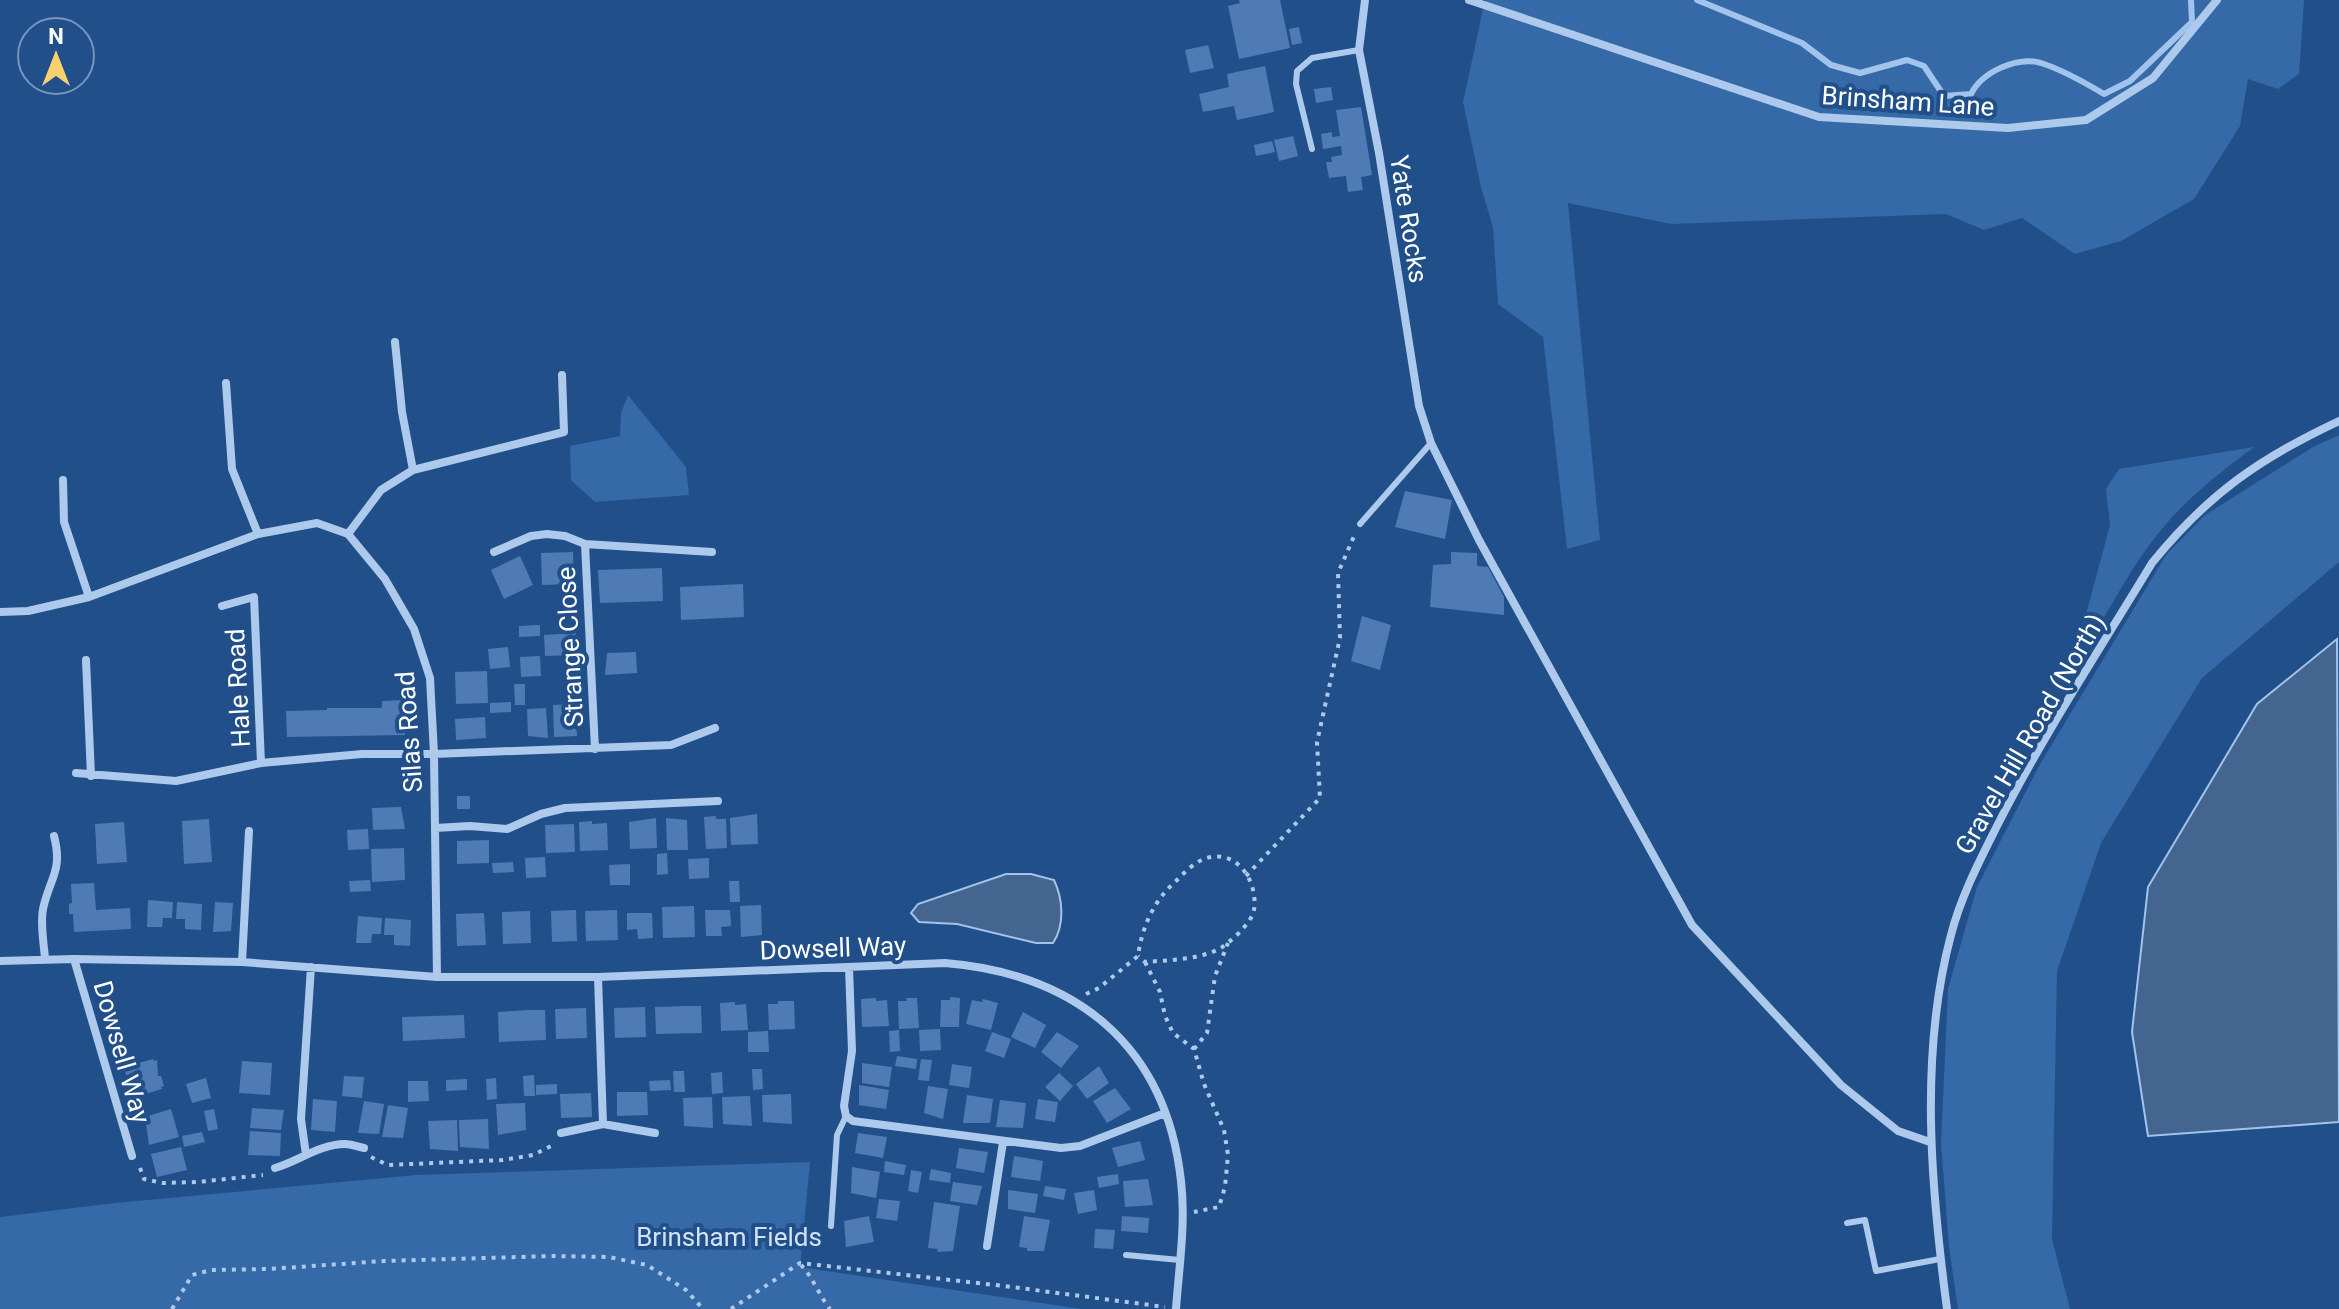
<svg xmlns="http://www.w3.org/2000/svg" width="2339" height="1309" font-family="Roboto,sans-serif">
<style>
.green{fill:#3569a7}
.water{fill:#44658f;stroke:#a1c4ec;stroke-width:2}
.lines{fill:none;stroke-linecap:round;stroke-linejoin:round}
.stream{stroke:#a1c4ec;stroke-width:6}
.building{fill:#4e7bb3}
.path{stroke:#adc9eb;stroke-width:4;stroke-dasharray:4 6;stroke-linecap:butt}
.service{stroke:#adc9eb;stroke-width:6}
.minor{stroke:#adc9eb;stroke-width:8}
.labels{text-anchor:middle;stroke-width:8;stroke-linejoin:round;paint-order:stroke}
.street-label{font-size:26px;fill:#fff;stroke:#214f8a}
.park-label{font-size:26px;fill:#d2e3f8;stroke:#214f8a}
</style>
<rect width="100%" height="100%" fill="#214f8a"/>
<!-- green -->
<path class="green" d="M1485 0H2304L2299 74 2278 89 2248 79 2240 126 2194 199 2121 241 2075 254 2022 218 1984 230 1946 214 1671 224 1568 203 1600 540 1567 549 1543 337 1498 304 1493 228 1481 187 1463 102Z
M628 395 686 467 689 495 595 502 571 480 570 446 620 436 621 413Z
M2339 435V562L2202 678 2101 843 2057 971 2052 1239 2070 1309H1958L1949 1247 1941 1143 1948 989 1977 887 2039 766 2166 555 2205 515 2313 447Z
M2254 447C2223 470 2191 495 2166 524 2128 568 2098 631 2068 681L2110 525 2106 489 2119 469Z
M810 1162 800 1267 1082 1309H0V1217L115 1203 416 1175Z"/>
<!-- water -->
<path class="water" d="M2337 639 2339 1122 2148 1136 2132 1032 2148 887 2257 704Z
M1006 874H1031L1054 880C1063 899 1065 925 1053 943H1036L957 924 919 922 911 913 918 904Z"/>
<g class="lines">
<!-- stream -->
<path class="stream" d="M1697 0 1802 43 1831 65 1860 73 1907 60 1924 66 1944 96 1971 94C1982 72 2017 56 2041 63 2063 70 2084 82 2104 94L2130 81 2192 22 2191 0"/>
</g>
<!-- building -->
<path class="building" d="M1239 0H1280L1290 48 1239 59 1228 6 1240 3Z
M1299 27 1302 43 1292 45 1289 29Z
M1208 45 1214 68 1190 73 1185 50Z
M1265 66 1274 112 1237 120 1234 106 1203 112 1199 94 1229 87 1227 74Z
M1331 87 1333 100 1316 103 1314 89Z
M1361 107 1372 175 1361 177 1363 190 1348 192 1346 176 1329 178 1326 162H1332L1331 157 1342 155 1341 146 1323 149 1321 134 1332 132V137L1340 136 1336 110Z
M1293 136 1298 156 1279 161 1274 140Z
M1272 141 1275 152 1256 156 1254 145Z
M1405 491 1452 500 1445 539 1395 527Z
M573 552 574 584 542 585 541 553Z
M1451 552 1477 553V566L1488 567 1504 597V615L1430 607 1433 565 1451 564Z
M520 556 533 585 504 599 491 570Z
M662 568 663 601 600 603 598 570Z
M743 584 744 617 681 620 680 587Z
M1362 616 1391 625 1380 670 1351 661Z
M540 625V636L519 637V626Z
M576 633 574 655 545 656 544 635Z
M508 647 510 667 490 669 488 649Z
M636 652 637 673 605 675 607 653Z
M540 656 541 676 521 677 520 657Z
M487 671 488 703 456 704 455 672Z
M514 684H525V705H515Z
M404 700 405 735 287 737 286 711 327 710V708H382V701Z
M511 702V712L490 713V703Z
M575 704 577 736 554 737 553 705Z
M546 708 548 738 528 736 527 709Z
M485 717 486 738 456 740 455 719Z
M457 796H470V809H457Z
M401 807 405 829 373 830 372 808Z
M757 814 758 844 731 845 730 818Z
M716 816V819H726L727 848 706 849 704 817Z
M656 818 657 848 630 849 629 822Z
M666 818 687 820 688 850H667Z
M209 819 212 862 184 864 182 821Z
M592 821V824L607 823 608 850 580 851 579 822Z
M124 822 127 862 97 864 95 824Z
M574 824 575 852 546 853 545 825Z
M368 829 369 849 348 850 347 830Z
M489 840V863L457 864V841Z
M404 848 405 880 372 882 371 849Z
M667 853 668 874 657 875V854Z
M545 857 546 877 526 878 525 858Z
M709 858V878L689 879 688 859Z
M513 862 514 872 493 873 492 863Z
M630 864V885H610L609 865Z
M370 880 371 891 350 892 349 881Z
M729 881H739L740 902H730Z
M94 883 96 910 130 908 131 929 74 932 73 914H69V904L72 903 71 884Z
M148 900 173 902 172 918H163L162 927H147Z
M177 902 202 904 201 930 185 929V919H176Z
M215 902 233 903 231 931 213 932Z
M761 905 762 935 741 937 740 906Z
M694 906 695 937 663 938 662 907Z
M576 910 577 941 552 942 551 911Z
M617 910 618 940 586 941 585 911Z
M705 910H730L731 926 721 927 722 936H706Z
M530 911 531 943 503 944 502 912Z
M484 913 486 945 457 946 456 914Z
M627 913H652L653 938 638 939 637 929 627 930Z
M358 916 382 918 381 934H372L371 943H356Z
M385 918 411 920 410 946 394 945V935H384Z
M950 997 960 998 959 1027H940L941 1000H950Z
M876 998V1001L887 1000 889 1026 862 1027 861 999Z
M906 998H917L919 1028 899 1029 898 1001H907Z
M983 999 998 1003 991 1030 966 1024 972 1000 982 1002Z
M778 1001H794L795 1029 769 1030 768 1004H778Z
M735 1002V1005L746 1004 748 1030 721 1031 720 1003Z
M686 1006H701L702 1033 656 1034 655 1007Z
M645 1007 646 1037 615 1038 614 1008Z
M586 1008 587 1038 556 1039 555 1009Z
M529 1010H545L546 1040 499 1042 498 1012Z
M1023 1012 1046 1025 1035 1048 1011 1037Z
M464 1015 465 1038 403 1041 402 1017Z
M940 1029 941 1050 920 1051 919 1030Z
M899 1030 900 1051 890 1052 889 1031Z
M768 1031 769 1052H748V1032Z
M992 1032 1011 1039 1004 1058 985 1051Z
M1057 1032 1079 1046 1061 1068 1041 1052Z
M897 1056 917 1059 916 1069 895 1066Z
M153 1059 154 1061 157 1060 158 1076H161L164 1086 161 1087 162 1089 132 1098 124 1067Z
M921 1059 932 1060 929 1081 918 1080Z
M242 1061 272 1063 270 1095 239 1093Z
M862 1063 892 1067 889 1087 862 1083Z
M952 1064 972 1067 969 1088 949 1085Z
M1099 1066 1109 1083 1087 1099 1076 1084Z
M752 1069H762L763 1089 753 1090Z
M673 1071H684L685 1092H674Z
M722 1072 723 1093 712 1094 711 1073Z
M1059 1073 1073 1086 1060 1101 1045 1087Z
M534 1075 535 1096H524L523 1076Z
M344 1076 364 1077 362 1098 342 1096Z
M206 1078 211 1098 192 1103 186 1084Z
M496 1078 497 1099 487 1100 486 1079Z
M467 1079V1090L446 1091V1080Z
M670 1080 671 1090 650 1091 649 1081Z
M408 1081H428L429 1101 408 1102Z
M557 1084V1094L536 1095V1085Z
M859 1085 889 1090 886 1109 859 1105Z
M928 1086 948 1089 943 1119 924 1113Z
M1115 1088 1131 1109 1107 1123 1093 1101Z
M617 1092H647L648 1115 617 1116Z
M591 1093 592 1117 561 1118 560 1094Z
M791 1094 792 1124 763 1122 762 1095Z
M967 1095 993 1099 990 1123H963Z
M750 1096 752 1126 723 1124 722 1097Z
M712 1097 713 1128 684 1126 683 1098Z
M313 1099 337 1101 335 1132 311 1130Z
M1038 1099 1058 1102 1055 1122 1035 1119Z
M1000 1100 1026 1103 1023 1128 996 1127Z
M364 1101 384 1104 379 1134 358 1133Z
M525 1103 526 1130 498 1135 496 1104Z
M388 1105 408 1108 403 1138 382 1137Z
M252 1108 284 1110 281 1130 250 1128Z
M171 1109 179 1137 149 1145 145 1117Z
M214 1109 218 1129 208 1131 204 1111Z
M488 1119 489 1149 460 1147 459 1120Z
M457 1120 458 1151 430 1149 428 1121Z
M250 1131 281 1133 280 1156 248 1155Z
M202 1132 205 1142 184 1147 182 1136Z
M858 1133 887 1137 883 1158 855 1153Z
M1140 1141 1145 1160 1118 1167 1112 1148Z
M181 1147 187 1170 157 1177 151 1154Z
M959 1148 988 1152 984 1173 956 1168Z
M1014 1156 1043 1161 1040 1181 1011 1177Z
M885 1161 906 1165 904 1175 884 1172Z
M852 1167 880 1172 876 1198 851 1193Z
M931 1169 951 1173 950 1183 929 1180Z
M911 1170 922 1172 918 1193 908 1191Z
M1118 1174 1119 1184 1099 1188 1097 1177Z
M1148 1179 1153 1205 1125 1207 1123 1181Z
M953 1182 982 1186 977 1205 950 1201Z
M1045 1186 1066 1189 1064 1200 1043 1196Z
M1008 1190 1038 1194 1035 1213 1008 1209Z
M1094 1190 1097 1210 1078 1214 1074 1193Z
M879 1199 900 1201 897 1221 876 1218Z
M934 1202 960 1206 953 1251 937 1252 938 1249 928 1248Z
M869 1216 874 1242 846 1247 844 1221Z
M1024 1216 1050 1220 1044 1251H1027V1248L1019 1247Z
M1122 1216 1149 1218 1148 1233 1121 1231Z
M1095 1229 1115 1230 1113 1249 1094 1248Z"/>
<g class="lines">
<!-- path -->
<path class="path" d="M1246 876 1320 798 1317 742 1340 638 1338 573 1355 534
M1145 962 1160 992 1165 1016 1173 1033 1194 1049 1204 1084 1224 1130 1228 1155 1225 1187 1219 1207 1194 1212
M1086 994 1099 988 1138 956C1142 927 1154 900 1176 881 1185 872 1197 859 1211 857 1240 852 1258 884 1254 910 1252 923 1229 944 1217 950 1195 960 1168 960 1145 962L1138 956
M1194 1049 1207 1033 1215 976 1228 943
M371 1157 388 1165 503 1160 533 1155 553 1145
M140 1168 144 1179 162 1183 198 1182 263 1175
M801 1265C812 1276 819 1295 830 1309
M172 1309 192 1275 211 1270 269 1269 384 1261 552 1256 609 1257 647 1265 686 1290 703 1309
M731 1309 800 1263 1004 1286 1165 1307"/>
<!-- service -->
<path class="service" d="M1312 149 1296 84 1297 71 1312 58 1359 50
M1360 524 1431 443
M1847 1223 1865 1220 1876 1271 1940 1259
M831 1226 837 1135 846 1116
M1126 1255 1180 1260"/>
<!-- minor -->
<path class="minor" d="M1365 0 1359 50 1379 153 1419 406 1431 443 1479 540 1692 925 1841 1085 1898 1131 1930 1142
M1469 0 1819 117 2008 128 2086 120 2153 78 2217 0
M395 342 402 412 413 470
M226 383 232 469 258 534
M63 480 64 522 89 597
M348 534 381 490 413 470 564 432 562 375
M585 544 595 749
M494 552 531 536 547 534 565 536 585 544 712 552
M222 606 254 597 261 763
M0 612 28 611 89 597 258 534 317 523 348 534 385 579 414 629 430 678 434 754 437 977
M86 660 91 776
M76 773 176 781 261 763 362 754H434L671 745 715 728
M435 828 470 826 507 829 541 814 565 808 718 801
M45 959C44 944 40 924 43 909 50 877 63 871 54 836
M74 959 132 1156
M0 961 74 959 242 962 437 977H598L945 963C1076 974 1166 1045 1181 1181 1186 1223 1179 1267 1176 1309
M242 962 249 831
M849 967 852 1051 844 1106 846 1116 853 1121 1061 1148 1080 1146 1165 1113
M598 977 603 1124
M561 1133 603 1124 655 1133
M306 1155 301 1119 311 967
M275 1168C297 1162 320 1144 345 1144 351 1144 358 1147 364 1148
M987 1246 1003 1142
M1947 1309C1931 1188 1919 1054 1951 935 1961 896 1980 860 1998 824 2044 734 2100 649 2152 563 2208 494 2260 458 2339 421"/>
</g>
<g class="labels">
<!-- street labels -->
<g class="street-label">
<text transform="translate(1908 101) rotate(4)" y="9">Brinsham Lane</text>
<text transform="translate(1409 219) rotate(81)" y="9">Yate Rocks</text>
<text transform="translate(570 647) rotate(-93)" y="9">Strange Close</text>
<text transform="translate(238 688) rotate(-93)" y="9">Hale Road</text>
<text transform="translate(409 732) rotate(-94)" y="9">Silas Road</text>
<text transform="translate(2030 734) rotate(-60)" y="9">Gravel Hill Road (North)</text>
<text transform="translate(833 948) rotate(-2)" y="9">Dowsell Way</text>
<text transform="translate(122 1052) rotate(74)" y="9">Dowsell Way</text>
</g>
<!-- park labels -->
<g class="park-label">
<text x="729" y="1246">Brinsham Fields</text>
</g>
</g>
<!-- north arrow -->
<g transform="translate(56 56)"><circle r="38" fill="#214f8a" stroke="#7a95b9" stroke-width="2"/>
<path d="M0-6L14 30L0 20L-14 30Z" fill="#f7d06f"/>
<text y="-12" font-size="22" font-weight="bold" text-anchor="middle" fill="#ffffff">N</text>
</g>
</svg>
